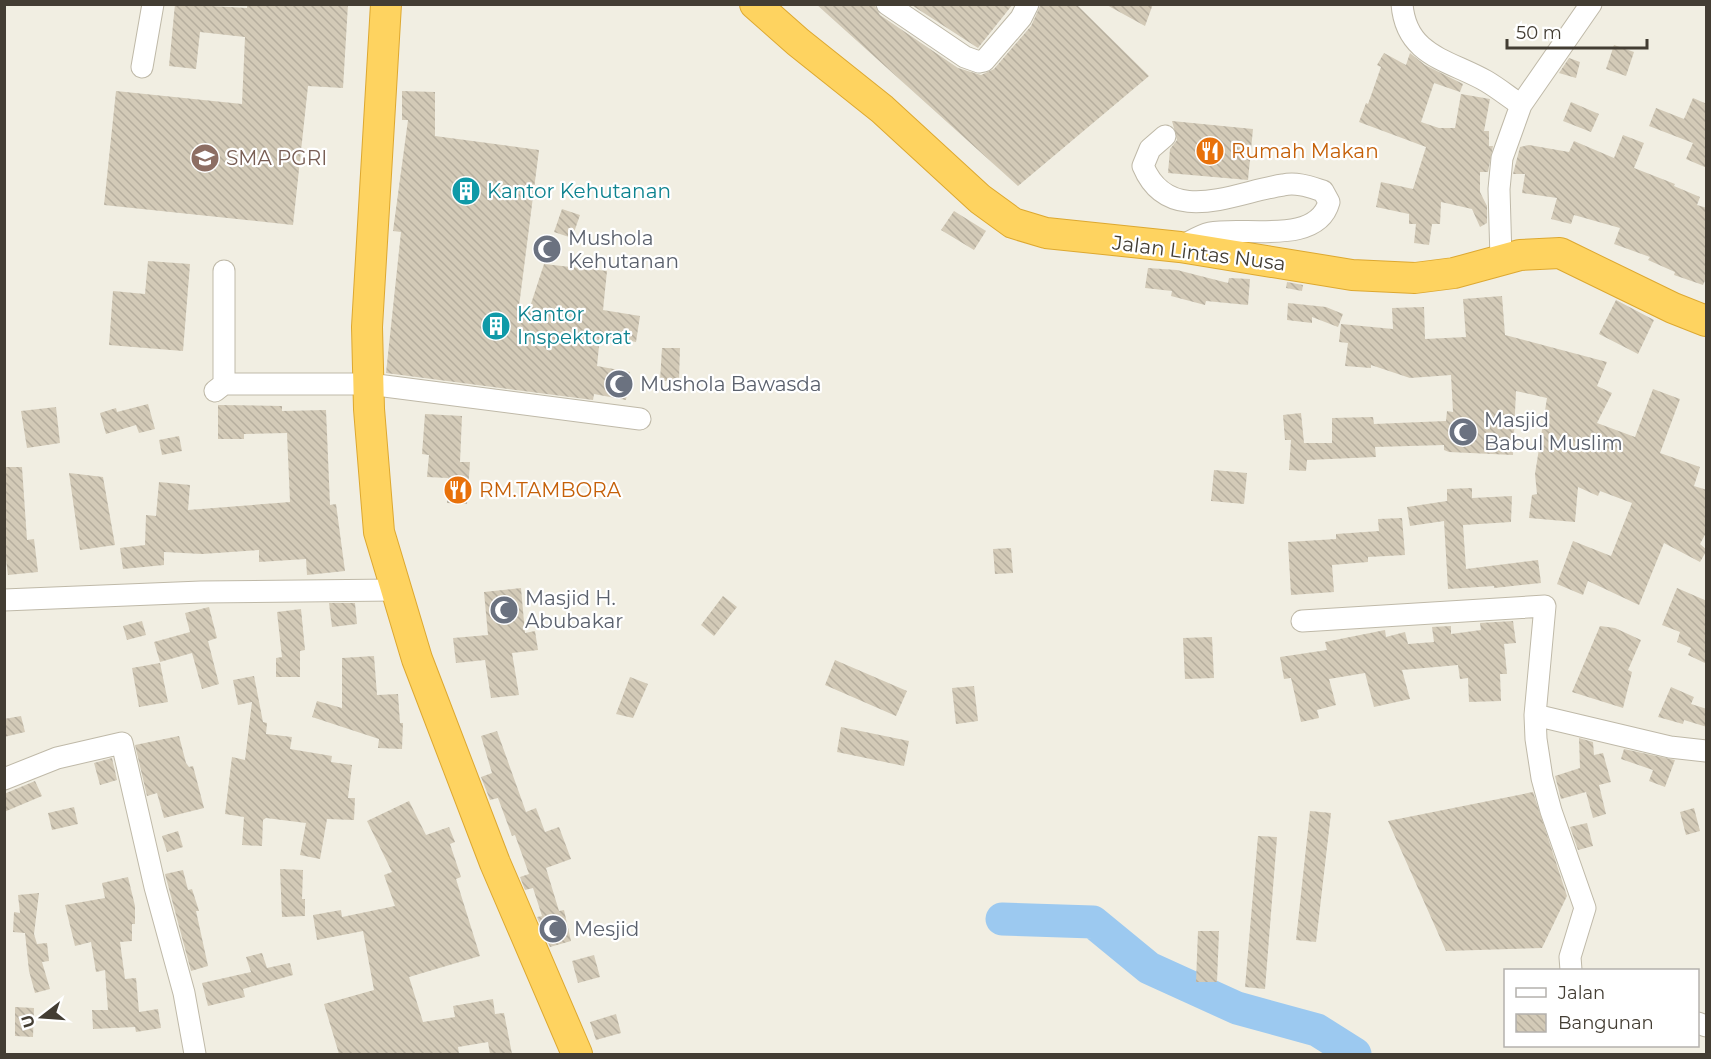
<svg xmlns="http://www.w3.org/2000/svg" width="1711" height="1059" font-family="Montserrat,sans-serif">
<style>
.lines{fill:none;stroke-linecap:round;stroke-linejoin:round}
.river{stroke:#9cc9f0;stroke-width:33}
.building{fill:url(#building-back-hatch)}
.minor-casing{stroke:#bfb9a8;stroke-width:23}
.highway-casing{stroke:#dda830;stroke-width:32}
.minor{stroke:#fff;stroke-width:21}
.highway{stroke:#fed360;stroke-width:30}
.labels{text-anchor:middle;stroke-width:4.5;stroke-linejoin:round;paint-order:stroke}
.food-label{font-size:20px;fill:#c56008;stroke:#fff;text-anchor:start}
.education-label{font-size:20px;fill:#785e54;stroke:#fff;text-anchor:start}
.culture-label{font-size:20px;fill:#0d838f;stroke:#fff;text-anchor:start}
.worship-label{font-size:20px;fill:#5b616d;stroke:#fff;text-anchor:start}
.street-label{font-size:20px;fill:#433d33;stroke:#fff}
</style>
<defs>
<pattern id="building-back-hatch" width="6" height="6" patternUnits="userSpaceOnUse" patternTransform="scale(1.5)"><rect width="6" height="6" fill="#d3cab7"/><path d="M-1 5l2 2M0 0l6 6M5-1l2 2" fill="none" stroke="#b6ae9e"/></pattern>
</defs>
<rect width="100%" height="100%" fill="#f1eee2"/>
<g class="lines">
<!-- river -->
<path class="river" d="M1002 919 1093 922 1149 968 1237 1008 1317 1030 1355 1054"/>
</g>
<!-- building -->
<path class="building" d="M175 4 247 8V4H348L343 88 308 86 293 225 104 205 116 91 242 104 245 37 200 32 196 69 169 66Z
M816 4H874L880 15 958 68 981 75 994 69 1031 26 1041 4H1076L1149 76 1018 186Z
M910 4H1013L978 48Z
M1105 4H1153L1145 26Z
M1614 45 1634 52 1626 76 1606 69Z
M1384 53 1406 65 1410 53 1425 65 1463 84 1460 92 1434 83 1421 122 1439 128H1455L1461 94 1490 99 1484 131H1489V146H1493L1488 172H1480V192L1487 206V223L1480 227 1472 209 1441 202 1440 224H1432L1429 245 1414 243 1416 224H1409V214L1376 207 1381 182 1413 189 1426 147 1359 122 1366 103 1368 104 1381 67 1377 65Z
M1569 58 1580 62 1576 78 1559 73Z
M402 91 435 92V136L539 150 518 314 527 316 544 264 607 271 603 310 640 316 636 342 600 336 597 366 630 372 626 400 594 394 593 400 386 373 401 232 393 231 408 120H402Z
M1693 98 1707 104V168L1686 159 1693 143 1649 126 1656 108 1684 119Z
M1571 102 1599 114 1591 132 1563 121Z
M1172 121 1253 129 1248 180 1168 173 1170 149 1177 140Z
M1623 135 1644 143 1634 168 1675 184 1674 186 1700 197 1697 205 1707 208V276L1703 285 1674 275 1675 272 1648 260 1650 257 1614 244 1620 228 1574 215 1571 224 1551 219 1557 198 1522 193 1525 174H1513L1520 147 1529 145 1569 152 1574 141 1614 158Z
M562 209 580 215 572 238 554 232Z
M954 211 986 231 974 250 941 230Z
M148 261 190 264 183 351 109 345 113 291 145 294Z
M1148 268 1177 270 1228 283 1229 278 1250 279 1248 305 1206 301 1205 305 1171 296 1172 291 1145 288Z
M1287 282 1303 285 1302 291 1286 288Z
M1502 296 1505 335 1607 362 1597 386 1612 393 1597 423 1635 437 1653 389 1680 399 1660 453 1700 467 1694 486 1707 490V531L1700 544 1707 550 1700 562 1664 543 1639 605 1588 581 1583 595 1557 584 1573 541 1611 556 1632 503 1600 491 1598 496 1578 487 1575 522 1529 518 1532 495 1537 494 1535 474 1547 398 1516 391 1513 455 1449 452 1444 450V445L1375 447 1376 457 1307 460 1306 471 1289 470 1291 440H1285L1283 415 1301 413 1304 443H1332V418L1373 417 1374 424 1446 421 1447 411 1453 412 1451 375 1410 378 1371 365V368L1345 366 1348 343 1339 342 1341 324 1393 329 1392 308 1424 307 1425 339 1466 337 1463 299Z
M1616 300 1654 320 1638 354 1599 334Z
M1288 303 1326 307 1343 314 1338 327 1312 317V323L1287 320Z
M662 348H680L679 381H660Z
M148 404 155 429 139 433 136 425 106 434 100 413 116 408 117 412Z
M218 405 282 406V411L326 410 330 505 336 504 345 571 307 575 306 559 259 562V550L202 554 164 552V565L123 569 120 548 145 545 146 515 156 516 159 482 190 485 188 510 290 502 287 433 244 434V439H218Z
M56 407 60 443 27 448 21 411Z
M425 414 462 416 460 462H470L467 504 447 503 448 478 427 477 429 455 422 454Z
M179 436 182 451 162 455 159 440Z
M4 467H22L27 540 34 539 38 572 8 575 4 545Z
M1214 470 1247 473 1244 504 1211 501Z
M69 473 103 477 115 545 80 550Z
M1472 488V498L1512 496 1511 522 1463 525 1466 569 1538 560 1541 583 1494 588V586L1448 589 1444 521 1410 526 1407 507 1447 501V489Z
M1402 518 1405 555 1368 557V562L1332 565 1334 592 1291 595 1288 542 1336 539V534L1379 531 1378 519Z
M1011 548 1013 573 995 574 993 549Z
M521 588 525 633 535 631 538 650 512 653 519 695 491 698 485 660 456 663 453 638 488 635 484 592Z
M1677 588 1707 601V664L1688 655 1691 648 1677 642 1680 632 1662 625Z
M723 596 737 607 714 636 701 625Z
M329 603H355L357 624 332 627Z
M209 607 217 638 208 641 219 684 202 689 192 653 160 662 154 642 190 632 185 613Z
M301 609 305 650 300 651V677H276V658L282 657 277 612Z
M142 621 146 635 127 640 123 626Z
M1513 621 1516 643 1504 644 1507 674H1500L1501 701 1469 702 1468 678 1460 679 1458 665 1402 670 1410 699 1374 707 1365 673 1329 679 1336 705 1317 710 1319 718 1301 722 1291 678 1284 679 1280 657 1327 650 1325 642 1385 630 1386 637 1405 632 1408 644 1434 642 1432 627 1451 626V634L1481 630 1480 623Z
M1600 626 1615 628 1641 640 1628 670 1632 672 1623 708 1572 692Z
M1212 637 1214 678 1185 679 1183 638Z
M374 656 377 695 398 694 400 723H403L402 749 378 748 379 739 312 717 317 701 342 708V658Z
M835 660 907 691 896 716 825 685Z
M160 663 168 702 139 707 132 668Z
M254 676 263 722 267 723 266 734 292 737 290 749 332 756 331 762 352 765 348 798H355L354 820 327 819 320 859 300 855 306 823 266 818 263 820 262 846 242 845 244 817 225 814 232 757 245 760 252 702 238 705 233 680Z
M630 677 648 684 633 718 616 714Z
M974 686 978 721 956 724 952 688Z
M1671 687 1694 697 1691 704 1707 709V727L1684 720 1683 724 1658 717Z
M21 716 25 732 4 737V719Z
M841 727 909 741 904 766 837 752Z
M497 731 526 812 536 808 545 832 559 827 571 859 546 868 559 911 564 910 571 941 550 947 537 917 542 916 533 888 525 890 520 877 529 874 515 835 512 836 498 798 490 800 481 777 492 773 481 736Z
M179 736 186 763 189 767 193 766 204 808 164 818 157 793 147 796 135 745Z
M1579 738 1593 742 1594 755 1603 753 1611 782 1599 785 1606 814 1593 818 1586 792 1561 799 1555 776 1580 768Z
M1624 749 1675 760 1665 787 1649 781 1653 770 1621 759Z
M112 758 117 780 100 785 94 763Z
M35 781 42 796 4 812V794Z
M1533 792 1567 896 1542 948 1446 951 1388 821Z
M409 801 426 835 449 827 455 842 450 844 461 877 456 879 480 956 409 977 423 1022 455 1017 453 1006 493 999 495 1014 504 1013 512 1054H490L488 1042 458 1047 459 1054H339L324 1004 374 990 363 931 317 940 313 915 341 910 342 917 395 906 384 875 392 872 367 821Z
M74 807 78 824 52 830 48 813Z
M1694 808 1700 831 1686 835 1680 812Z
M1310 811 1331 813 1316 942 1296 940Z
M1587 823 1593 846 1578 850 1570 827Z
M178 831 183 847 167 852 162 836Z
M1258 836 1277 837 1265 989 1245 987Z
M280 869 303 870 302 899H305V916L282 917Z
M183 870 188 890 192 889 199 911H196L208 966 191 971 165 874Z
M128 877 135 906V924H132V941L120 942 125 979 136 978 139 1012 158 1009 161 1028 136 1032 135 1027 93 1029 92 1010H108L105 970 96 972 91 942 75 946 65 905 105 898 102 883Z
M39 893 34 934 37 944 47 943 49 961 42 962 50 989 35 993 29 971 25 933 13 932 14 912 20 913 18 895Z
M1198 931H1219L1217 982H1196Z
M262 953 267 968 290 963 293 975 243 989 245 997 208 1006 202 983 251 972 246 957Z
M594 955 600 977 578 983 572 961Z
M15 1007 34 1008 33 1037 15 1036Z
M616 1014 621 1033 596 1040 590 1022Z"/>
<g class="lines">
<!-- minor casing -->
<g class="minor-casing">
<path id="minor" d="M887 4 965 57 979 62 984 61 1021 18 1028 4
M1402 4C1406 56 1449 60 1486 81 1498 88 1509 97 1521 105L1502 158 1499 189 1501 259
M142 67 153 4
M1521 105 1591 4
M1165 136 1150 149 1143 166C1169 228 1235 192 1283 185 1297 182 1310 187 1323 191L1329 202C1317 246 1244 226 1210 233 1200 235 1190 242 1180 247
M224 271V384
M215 391 224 384H369L640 419
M4 600 201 592 394 590
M1302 621 1545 606 1535 715 1536 739 1542 778 1551 811 1585 908 1570 957 1571 970
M1535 715 1670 747 1706 751
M4 779 57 758 122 743 155 887 184 993 195 1054
M1698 1023 1706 1026"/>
</g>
<!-- highway casing -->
<g class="highway-casing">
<path id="highway" d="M386 4 367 327 369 409 379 532 417 659 495 863 577 1054
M755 4 798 42 882 109 980 199 1013 223 1046 233 1180 247 1352 275 1415 278 1454 273 1520 255 1560 253 1673 308 1706 321"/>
</g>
<!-- minor -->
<use href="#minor" class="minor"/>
<!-- highway -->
<use href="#highway" class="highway"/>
</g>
<!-- icons -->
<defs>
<g id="restaurant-disc" transform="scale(1.5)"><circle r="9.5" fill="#e8710a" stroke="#fff"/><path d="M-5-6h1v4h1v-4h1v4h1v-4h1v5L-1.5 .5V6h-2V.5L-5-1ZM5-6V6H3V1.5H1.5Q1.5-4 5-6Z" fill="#fff"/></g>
<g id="school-disc" transform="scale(1.5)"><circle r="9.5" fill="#8d6e63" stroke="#fff"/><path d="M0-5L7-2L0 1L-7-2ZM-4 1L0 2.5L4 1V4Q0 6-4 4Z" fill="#fff"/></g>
<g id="building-disc" transform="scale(1.5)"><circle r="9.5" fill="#0f9aa8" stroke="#fff"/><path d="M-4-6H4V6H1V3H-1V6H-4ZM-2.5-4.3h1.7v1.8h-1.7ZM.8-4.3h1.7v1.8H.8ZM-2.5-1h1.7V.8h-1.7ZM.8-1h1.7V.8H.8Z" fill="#fff"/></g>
<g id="mosque-disc" transform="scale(1.5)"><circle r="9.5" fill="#6b7280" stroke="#fff"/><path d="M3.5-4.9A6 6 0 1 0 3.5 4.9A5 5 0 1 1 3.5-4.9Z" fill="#fff"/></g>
</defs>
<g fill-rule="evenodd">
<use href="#restaurant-disc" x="1210" y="151"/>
<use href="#school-disc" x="205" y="158"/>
<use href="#building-disc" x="466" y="191"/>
<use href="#mosque-disc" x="547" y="249"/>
<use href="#building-disc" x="496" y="326"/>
<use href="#mosque-disc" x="619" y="384"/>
<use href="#mosque-disc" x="1463" y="432"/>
<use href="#restaurant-disc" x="458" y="490"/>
<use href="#mosque-disc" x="504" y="610"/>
<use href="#mosque-disc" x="553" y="929"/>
</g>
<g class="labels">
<!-- food labels -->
<g class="food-label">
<text x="1231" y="158">Rumah Makan</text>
<text x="479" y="497">RM.TAMBORA</text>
</g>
<!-- education labels -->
<g class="education-label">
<text x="226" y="165">SMA PGRI</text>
</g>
<!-- culture labels -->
<g class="culture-label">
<text x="487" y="198">Kantor Kehutanan</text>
<text x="517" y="321">Kantor<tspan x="517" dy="23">Inspektorat</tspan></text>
</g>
<!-- worship labels -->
<g class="worship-label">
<text x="568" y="245">Mushola<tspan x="568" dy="23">Kehutanan</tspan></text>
<text x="640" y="391">Mushola Bawasda</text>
<text x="1484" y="427">Masjid<tspan x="1484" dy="23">Babul Muslim</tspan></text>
<text x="525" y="605">Masjid H.<tspan x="525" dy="23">Abubakar</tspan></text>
<text x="574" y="936">Mesjid</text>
</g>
<!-- street labels -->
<g class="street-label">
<text transform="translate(1199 253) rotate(7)" y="7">Jalan Lintas Nusa</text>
</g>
</g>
<!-- border -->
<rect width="1711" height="1059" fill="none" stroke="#433d33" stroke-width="12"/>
<!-- legend -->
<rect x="1504" y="969" width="195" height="78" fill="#ffffff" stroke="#b4b1ad" stroke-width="1.5"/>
<rect x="1516" y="988" width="30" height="9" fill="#ffffff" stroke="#b4b1ad" stroke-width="1.5"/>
<text x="1558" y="999" font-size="18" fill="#433d33">Jalan</text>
<rect x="1516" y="1014" width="30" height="18" fill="url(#building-back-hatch)" stroke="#b4b1ad" stroke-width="1.5"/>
<text x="1558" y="1029" font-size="18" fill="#433d33">Bangunan</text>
<!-- north arrow -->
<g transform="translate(42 1017) rotate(253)" stroke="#ffffff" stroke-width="4.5" paint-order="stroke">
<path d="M0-4.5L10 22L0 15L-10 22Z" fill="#433d33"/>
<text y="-9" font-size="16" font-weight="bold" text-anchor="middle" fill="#433d33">U</text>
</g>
<!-- scale -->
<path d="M1507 39v9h140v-9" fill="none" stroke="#433d33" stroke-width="3"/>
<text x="1516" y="39" font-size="18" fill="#433d33" stroke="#ffffff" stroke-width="4.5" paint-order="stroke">50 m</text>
</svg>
